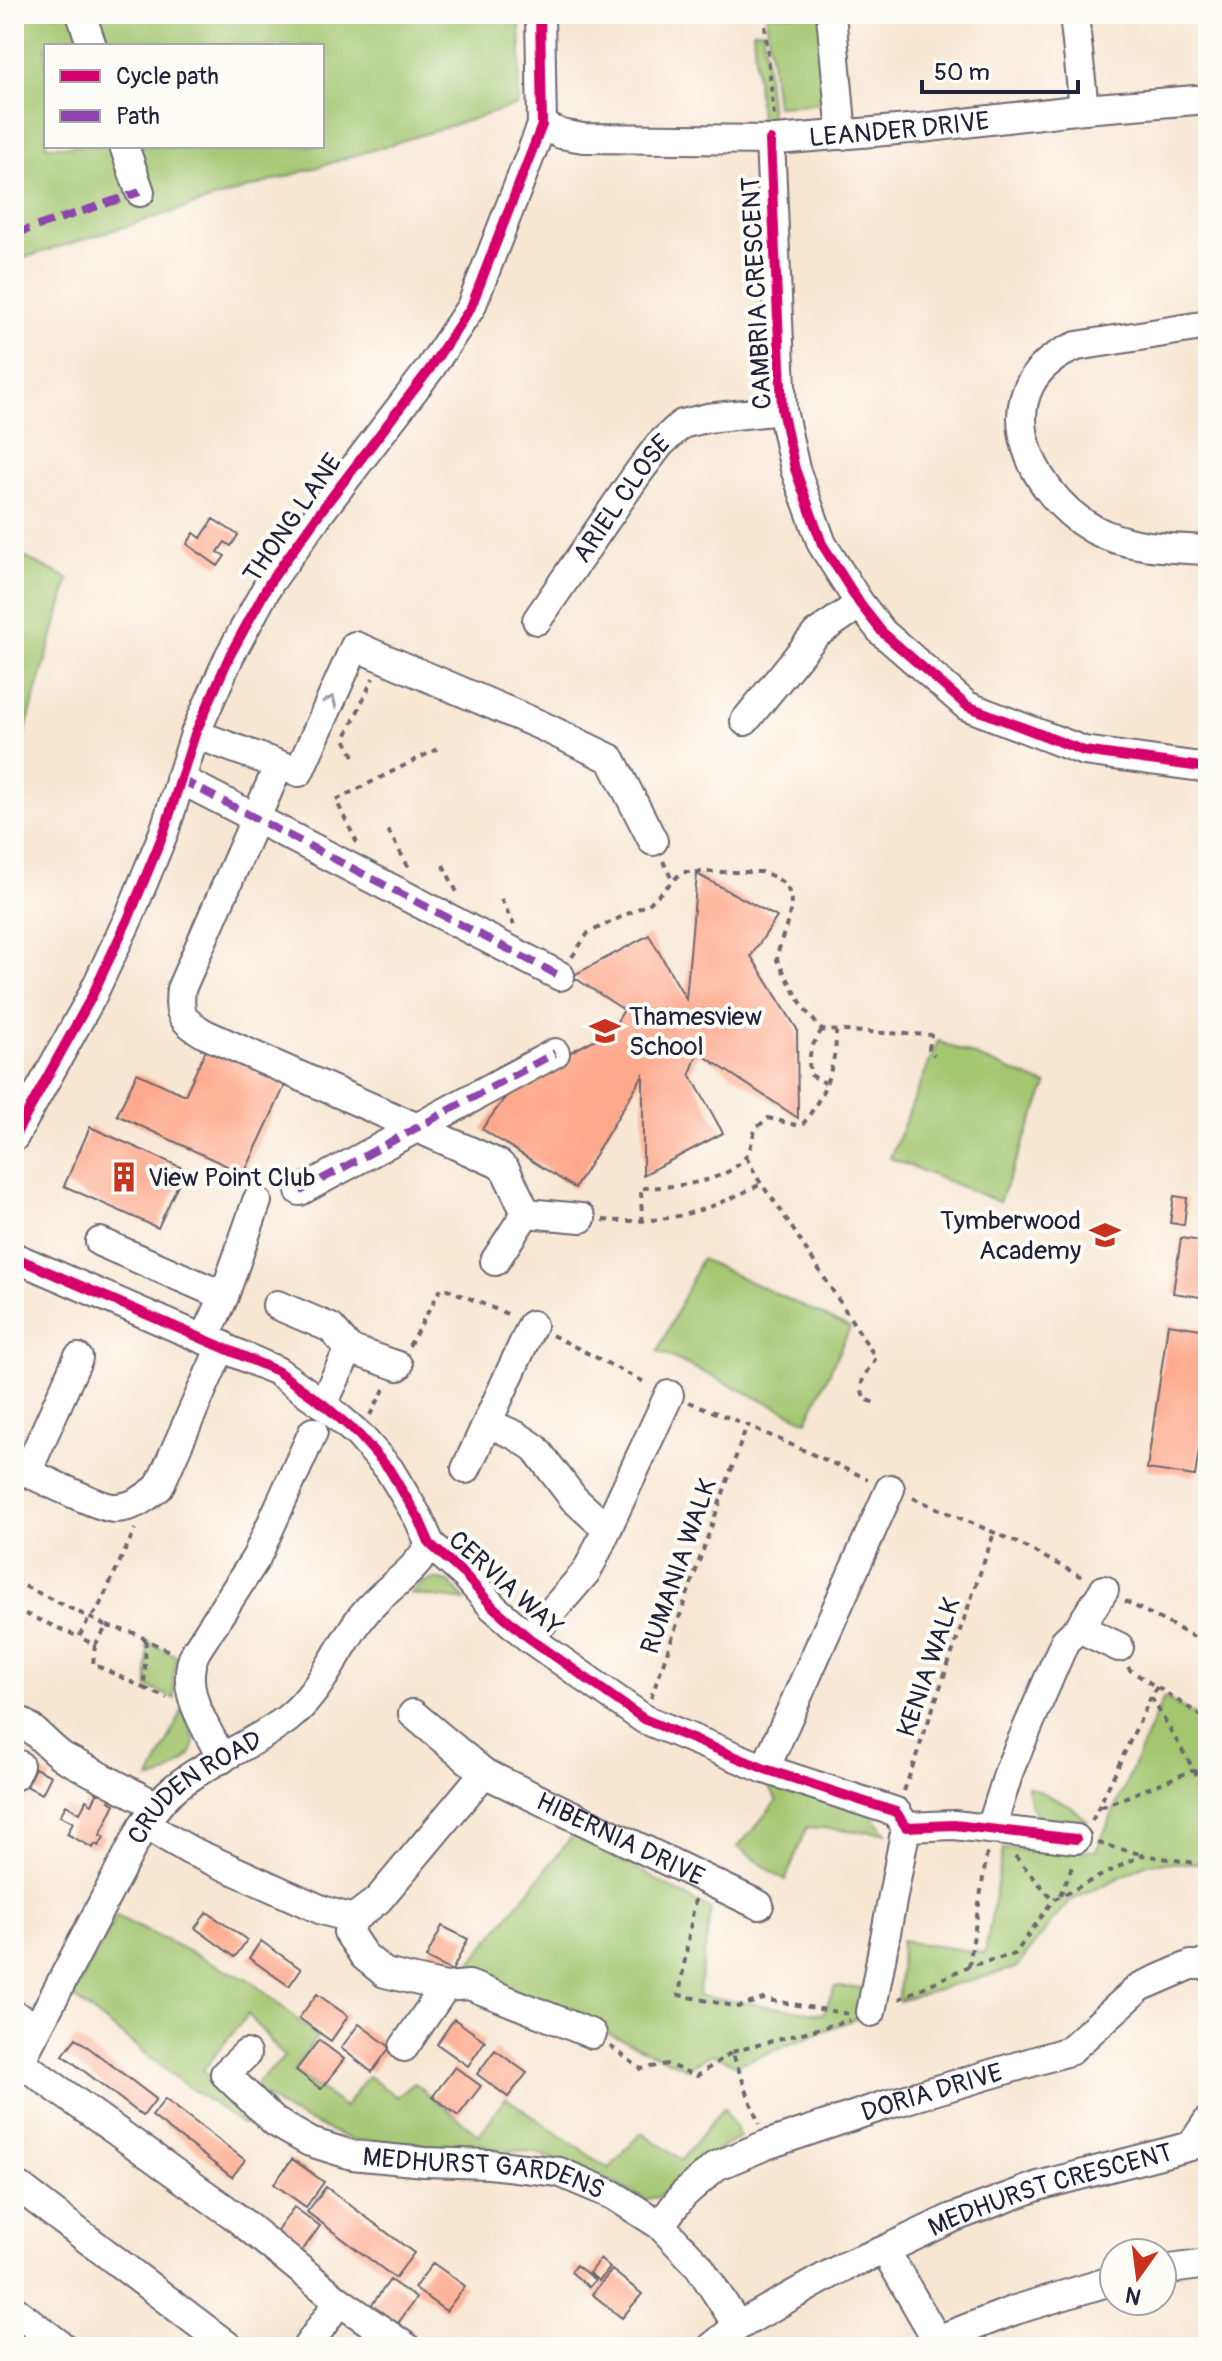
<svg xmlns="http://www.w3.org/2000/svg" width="1222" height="2361" font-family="Pangolin,sans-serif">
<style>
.green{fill:#a3c66f;stroke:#627455;stroke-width:2;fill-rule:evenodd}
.building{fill:#fea98c}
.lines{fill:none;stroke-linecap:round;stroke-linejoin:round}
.minor-casing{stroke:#6d6770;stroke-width:32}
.path{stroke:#6d6770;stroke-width:4;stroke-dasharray:6 6;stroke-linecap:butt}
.minor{stroke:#fff;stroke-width:28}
.quiet{stroke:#8e44ad;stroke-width:8;stroke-dasharray:16 8;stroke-linecap:butt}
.cycleway-casing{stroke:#fdfcf7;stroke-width:15}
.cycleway{stroke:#d6006c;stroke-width:10}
.oneway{stroke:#9c9ca7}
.labels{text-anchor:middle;stroke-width:8;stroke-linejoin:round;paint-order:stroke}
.street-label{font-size:26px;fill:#22223b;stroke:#fdfcf7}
.poi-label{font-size:26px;fill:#22223b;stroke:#fdfcf7;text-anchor:start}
</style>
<rect width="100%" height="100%" fill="#fdfcf7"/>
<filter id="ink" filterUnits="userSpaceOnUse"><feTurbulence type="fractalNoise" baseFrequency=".0125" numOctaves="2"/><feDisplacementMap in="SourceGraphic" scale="16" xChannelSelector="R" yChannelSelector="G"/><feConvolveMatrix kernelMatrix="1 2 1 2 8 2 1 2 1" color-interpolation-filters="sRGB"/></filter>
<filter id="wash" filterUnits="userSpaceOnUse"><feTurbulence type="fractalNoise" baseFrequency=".006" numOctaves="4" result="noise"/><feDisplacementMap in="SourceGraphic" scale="32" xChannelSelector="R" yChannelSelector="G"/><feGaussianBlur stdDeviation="1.8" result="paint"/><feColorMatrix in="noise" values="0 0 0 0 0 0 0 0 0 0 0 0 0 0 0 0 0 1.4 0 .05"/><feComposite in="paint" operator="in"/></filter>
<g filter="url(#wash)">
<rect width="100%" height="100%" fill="#f7e6d1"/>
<!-- green -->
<path class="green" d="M14 14H519L521 48 518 105 14 261ZM46 46H322V146H46Z
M766 14H823L833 103 776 106Z
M763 30 771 120H760L753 31Z
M14 552 69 579 26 729 14 763Z
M938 1041 1047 1085 999 1202 890 1158Z
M701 1259 850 1328 807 1421 658 1351Z
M434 1579 449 1582 466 1601 410 1594 422 1583Z
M147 1642 177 1656 173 1677 175 1699 148 1687Z
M1164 1697 1208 1723V1863H1150L1068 1902 1016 1968 899 2001 901 1941 985 1953 1003 1849 1096 1851Z
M182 1710C196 1738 203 1750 173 1770 165 1775 159 1779 150 1780Z
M764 1780 870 1814 886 1833 807 1827 785 1881 738 1847 777 1801Z
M1028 1786 1070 1806 1087 1820C1055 1821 1028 1828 1028 1786Z
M574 1834 711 1910 698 1996 823 2014 835 1987 868 1988 862 2016 737 2065 712 2054 686 2068 465 1970Z
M116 1916 252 1982 317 2036 294 2071 345 2107 368 2076 397 2097 414 2083 479 2135 506 2098 609 2169 637 2137 643 2133 682 2160 724 2107 740 2137 690 2167 658 2197 646 2199 598 2176 534 2152 352 2140 290 2113 258 2092 256 2084 284 2057 248 2014 203 2070 259 2124H242L184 2084 73 1997Z"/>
<g id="blocks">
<!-- building -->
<path class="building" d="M213 519 238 535 231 546 225 542 218 552 225 556 218 566 187 544 194 533 201 538Z
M697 874 777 917 751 956 797 1029 798 1118 698 1052 690 1074 723 1133 643 1175V1075L575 1188 482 1129 515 1084 565 1055 611 1031 624 1010 572 976 649 935 686 999Z
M209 1043 288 1079 244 1174 117 1115 137 1073 185 1095Z
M90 1127 185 1169 158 1228 64 1186Z
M1174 1196 1187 1198 1184 1225 1170 1223Z
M1181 1238 1208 1242V1298L1173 1293Z
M1168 1324 1208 1330V1392L1195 1476 1147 1469Z
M35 1768 51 1776 42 1794 26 1786Z
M97 1786 112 1795 109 1801 115 1804 100 1835 104 1837 99 1846 95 1844 93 1848 67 1834 73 1822 60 1816 66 1805 80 1813 86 1800 92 1804 97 1794H100L94 1791Z
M207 1912 247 1940 235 1957 195 1928Z
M442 1926 468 1939 452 1971 426 1958Z
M261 1941 301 1969 289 1986 249 1958Z
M317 1994 348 2016 331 2041 299 2018Z
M454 2019 485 2041 468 2066 437 2044Z
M359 2024 390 2047 372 2072 341 2048Z
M76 2038 156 2099 143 2116 63 2055Z
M319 2040 344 2059 321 2089 296 2070Z
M495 2050 527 2073 508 2097 477 2074Z
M455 2067 481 2086 458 2116 433 2096Z
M165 2099 245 2160 232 2177 152 2116Z
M292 2159 324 2182 306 2207 274 2184Z
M326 2187 414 2253 395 2278 307 2212Z
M294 2207 320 2226 298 2256 272 2238Z
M600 2259 610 2268 599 2281 589 2273Z
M433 2263 465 2286 446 2311 414 2288Z
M576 2265 595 2280 589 2287 571 2272Z
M612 2270 642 2294 622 2318 592 2294Z
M390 2280 416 2298 394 2329 368 2310Z"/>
</g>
</g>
<g filter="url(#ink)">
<use href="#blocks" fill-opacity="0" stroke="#6d6770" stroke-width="2"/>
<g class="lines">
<!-- minor casing -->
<g class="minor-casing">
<g id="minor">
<path d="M81 14 92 46"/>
<path d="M831 14 842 135"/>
<path d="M1074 14 1084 109"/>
<path id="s1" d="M542 125 561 134 583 138 776 140 921 128 1084 109 1208 99"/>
<path d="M770 140 782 410 795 469 822 544 860 604 882 632 967 706 1084 751 1208 768"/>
<path d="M124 146 140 192"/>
<path d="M1208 325 1077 346C983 382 1024 490 1093 529 1128 548 1169 548 1208 550"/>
<path id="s2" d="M537 620 638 473 660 444 682 424 707 418 782 410"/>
<path d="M745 721 816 634 860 604"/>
<path d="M195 734 299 772 355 646 540 725 611 759 653 841"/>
<path d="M279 765 181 989C178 1016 182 1020 205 1034L499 1164 506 1171 526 1213 581 1218"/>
<path d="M180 779 560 976"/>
<path d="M14 1137 91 998 129 917 164 832 195 734 230 655 270 582 321 511 429 370 471 307 542 125 540 14"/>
<path d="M300 1191 555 1053"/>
<path d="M100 1242 224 1296"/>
<path d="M14 1257 277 1371 323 1404 359 1435 389 1469 419 1519 430 1544 466 1576 493 1607 529 1638 644 1719 765 1769 896 1812 906 1827 954 1825 1076 1839"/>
<path d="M495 1261 526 1213"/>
<path d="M277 1305 331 1328 349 1349 323 1404"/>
<path d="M205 1338 223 1299 257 1201"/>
<path d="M349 1349 398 1366"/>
<path d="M488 1423 517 1436 535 1448 574 1499 596 1519 609 1525"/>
<path d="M14 1466C32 1474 100 1508 114 1508 133 1508 145 1498 159 1487L222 1345"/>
<path d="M466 1469 532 1325"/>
<path d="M27 1472 78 1358"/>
<path d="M1079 1628 1104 1590"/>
<path d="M529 1638 586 1572 593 1559 669 1395"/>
<path id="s3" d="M413 1714 484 1773 759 1905"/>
<path d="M14 1718C34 1727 45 1744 63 1757L157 1806"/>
<path d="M222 1759C206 1726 177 1688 196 1651L256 1558 313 1432"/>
<path d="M765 1769 890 1489"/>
<path d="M14 1776 19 1765"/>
<path d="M144 1824 189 1850 322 1910 353 1919 378 1900 484 1773"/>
<path d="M991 1829 1010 1768 1065 1641 1079 1628 1119 1647"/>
<path d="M353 1919 348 1932 364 1956 385 1973 445 1987 469 1985 592 2034"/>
<path d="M871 2012 906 1827"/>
<path d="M14 2015 37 2027"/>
<path d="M404 2047 445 1987"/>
<path id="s4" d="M246 2054 225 2074 275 2122 310 2142 352 2155 424 2162 489 2164 559 2172 613 2195 660 2225 699 2266 738 2326"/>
<path d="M20 2062 232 2214 339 2301 406 2347"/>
<path id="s5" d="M14 2073 144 1824C154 1810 163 1797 176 1787 210 1760 252 1745 287 1719 322 1692 336 1649 363 1615 384 1588 413 1576 430 1544"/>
<path d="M14 2185 23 2190 229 2347"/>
<path id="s6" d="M660 2225 683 2195 716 2166 766 2145 883 2106 1069 2051 1140 1987 1191 1965H1208"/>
<path d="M885 2250 941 2347"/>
<path d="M1162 2270 1208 2264"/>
<path d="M14 2310 63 2347"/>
<path d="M937 2340 1015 2310 1114 2280"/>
<path d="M307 2347 339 2301"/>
<path id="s7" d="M712 2347 738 2326 818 2281 847 2265 885 2250 952 2218 1038 2186 1191 2146 1208 2121"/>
</g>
</g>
<!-- path -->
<path class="path" d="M764 14 774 117
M354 756 345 739 373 678
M388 830 410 870
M357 843 336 800 437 749
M663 861 672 880
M443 865 458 894
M501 899 514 925
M572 957 588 933 650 903 682 872H761C815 887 780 927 777 960L805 1010 822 1030 931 1035 929 1049 934 1055
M822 1030C812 1043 806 1059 811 1075L825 1083
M746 1157 761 1184 778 1206 876 1358C867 1373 856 1380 865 1399L877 1404
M603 1220C666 1225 705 1212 761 1184
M642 1222 641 1188C672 1187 728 1184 747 1155 752 1148 751 1139 755 1131 757 1126 764 1122 768 1118L796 1125 803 1124C822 1099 837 1065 836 1032
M552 1335 648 1384
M409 1346 442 1287 512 1316
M689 1402 747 1425 868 1479
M370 1415 387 1384
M913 1498 1014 1541 1086 1579
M14 1581 107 1626 95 1645 79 1637
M1125 1601 1208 1644
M14 1609 79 1637 89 1618 97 1611 135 1529
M107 1626 134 1633 171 1652
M146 1640 144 1688 167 1698
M95 1645 93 1664 144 1688
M1128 1667 1130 1670 1208 1720
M1157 1687 1151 1697 1194 1770 1208 1797
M651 1698 747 1425
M904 1791 994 1533
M1101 1807 1194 1770
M1092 1821 1151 1697
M1098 1843 1140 1854
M1015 1856 1053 1900
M1060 1895 1074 1862
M695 1899 679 1995 738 2007 763 1999 849 2014
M969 1966 987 1853
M899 1999 969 1966 1015 1954 1053 1900 1142 1855 1208 1865
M610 2046 641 2069 667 2064 697 2076 732 2052 759 2124
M732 2052 850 2020"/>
<!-- minor -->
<use href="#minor" class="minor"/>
<!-- quiet -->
<path class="quiet" d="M14 234 140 192
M180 779 560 976
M300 1191 555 1053"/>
<!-- cycleway casing -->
<g class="cycleway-casing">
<path id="cycleway" d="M770 140 782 410 795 469 822 544 860 604 882 632 967 706 1084 751 1208 768
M14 1137 91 998 129 917 164 832 195 734 230 655 270 582 321 511 429 370 471 307 542 125 540 14
M14 1257 277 1371 323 1404 359 1435 389 1469 419 1519 430 1544 466 1576 493 1607 529 1638 644 1719 765 1769 896 1812 906 1827 954 1825 1076 1839"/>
</g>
<!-- cycleway -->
<use href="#cycleway" class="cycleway"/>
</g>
<!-- one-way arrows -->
<defs><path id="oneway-chevron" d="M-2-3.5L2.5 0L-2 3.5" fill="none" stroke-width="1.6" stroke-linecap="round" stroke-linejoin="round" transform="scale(2)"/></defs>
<use class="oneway" href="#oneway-chevron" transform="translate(331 701) rotate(-66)"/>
</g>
<!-- icons -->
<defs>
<g id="school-bare" transform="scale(2.4)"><path d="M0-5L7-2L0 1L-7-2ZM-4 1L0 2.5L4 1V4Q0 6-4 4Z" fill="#c8321e" stroke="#fdfcf7" stroke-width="2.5" paint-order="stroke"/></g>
<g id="building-bare" transform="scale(2.4)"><path d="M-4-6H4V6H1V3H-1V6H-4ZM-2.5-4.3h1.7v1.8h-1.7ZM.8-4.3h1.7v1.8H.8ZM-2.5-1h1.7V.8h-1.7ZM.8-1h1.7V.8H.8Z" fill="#c8321e" stroke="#fdfcf7" stroke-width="2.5" paint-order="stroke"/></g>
</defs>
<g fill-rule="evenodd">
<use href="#school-bare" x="605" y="1031"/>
<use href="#building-bare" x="124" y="1177"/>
<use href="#school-bare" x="1105" y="1235"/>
</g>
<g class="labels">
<!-- street labels -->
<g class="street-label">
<text dy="9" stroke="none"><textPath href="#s1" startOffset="360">LEANDER DRIVE</textPath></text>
<text transform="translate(756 293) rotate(-93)" y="9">CAMBRIA CRESCENT</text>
<text dy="9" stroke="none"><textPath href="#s2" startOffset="148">ARIEL CLOSE</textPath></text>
<text transform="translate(292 518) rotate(-55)" y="9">THONG LANE</text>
<text transform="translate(678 1566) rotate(-71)" y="9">RUMANIA WALK</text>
<text transform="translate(506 1583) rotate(42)" y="9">CERVIA WAY</text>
<text transform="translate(928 1667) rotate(-71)" y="9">KENIA WALK</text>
<text dy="9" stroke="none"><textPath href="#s5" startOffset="344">CRUDEN ROAD</textPath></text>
<text dy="9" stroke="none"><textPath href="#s3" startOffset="244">HIBERNIA DRIVE</textPath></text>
<text dy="9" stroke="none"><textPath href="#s6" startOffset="310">DORIA DRIVE</textPath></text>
<text dy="9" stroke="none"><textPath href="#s4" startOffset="316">MEDHURST GARDENS</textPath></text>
<text dy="9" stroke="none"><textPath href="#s7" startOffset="376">MEDHURST CRESCENT</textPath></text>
</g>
<!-- poi labels -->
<g class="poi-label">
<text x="629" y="1025">Thamesview<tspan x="629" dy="30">School</tspan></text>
<text x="148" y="1186">View Point Club</text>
<text x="1081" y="1229" text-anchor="end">Tymberwood<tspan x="1081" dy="30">Academy</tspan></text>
</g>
</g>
<!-- margin -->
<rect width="1222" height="2361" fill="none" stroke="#fdfcf7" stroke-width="48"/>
<!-- legend -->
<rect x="44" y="44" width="280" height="104" fill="#fdfcf7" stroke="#a5a5ac" stroke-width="2"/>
<rect x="60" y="70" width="40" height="12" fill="#d6006c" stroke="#a5a5ac" stroke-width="2"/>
<text x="116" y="84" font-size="24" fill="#22223b">Cycle path</text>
<rect x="60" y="110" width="40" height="12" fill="#8e44ad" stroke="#a5a5ac" stroke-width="2"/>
<text x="116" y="124" font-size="24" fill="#22223b">Path</text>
<!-- north arrow -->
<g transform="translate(1138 2277) rotate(194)"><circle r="38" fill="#fdfcf7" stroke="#a5a5ac" stroke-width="2"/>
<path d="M0-6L14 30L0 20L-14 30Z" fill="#c8321e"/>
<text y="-12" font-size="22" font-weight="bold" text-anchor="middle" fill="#22223b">N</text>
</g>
<!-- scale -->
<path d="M922 80v12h156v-12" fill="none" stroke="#22223b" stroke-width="4"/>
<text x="934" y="80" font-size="24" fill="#22223b" stroke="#fdfcf7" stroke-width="6" paint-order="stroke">50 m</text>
</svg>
